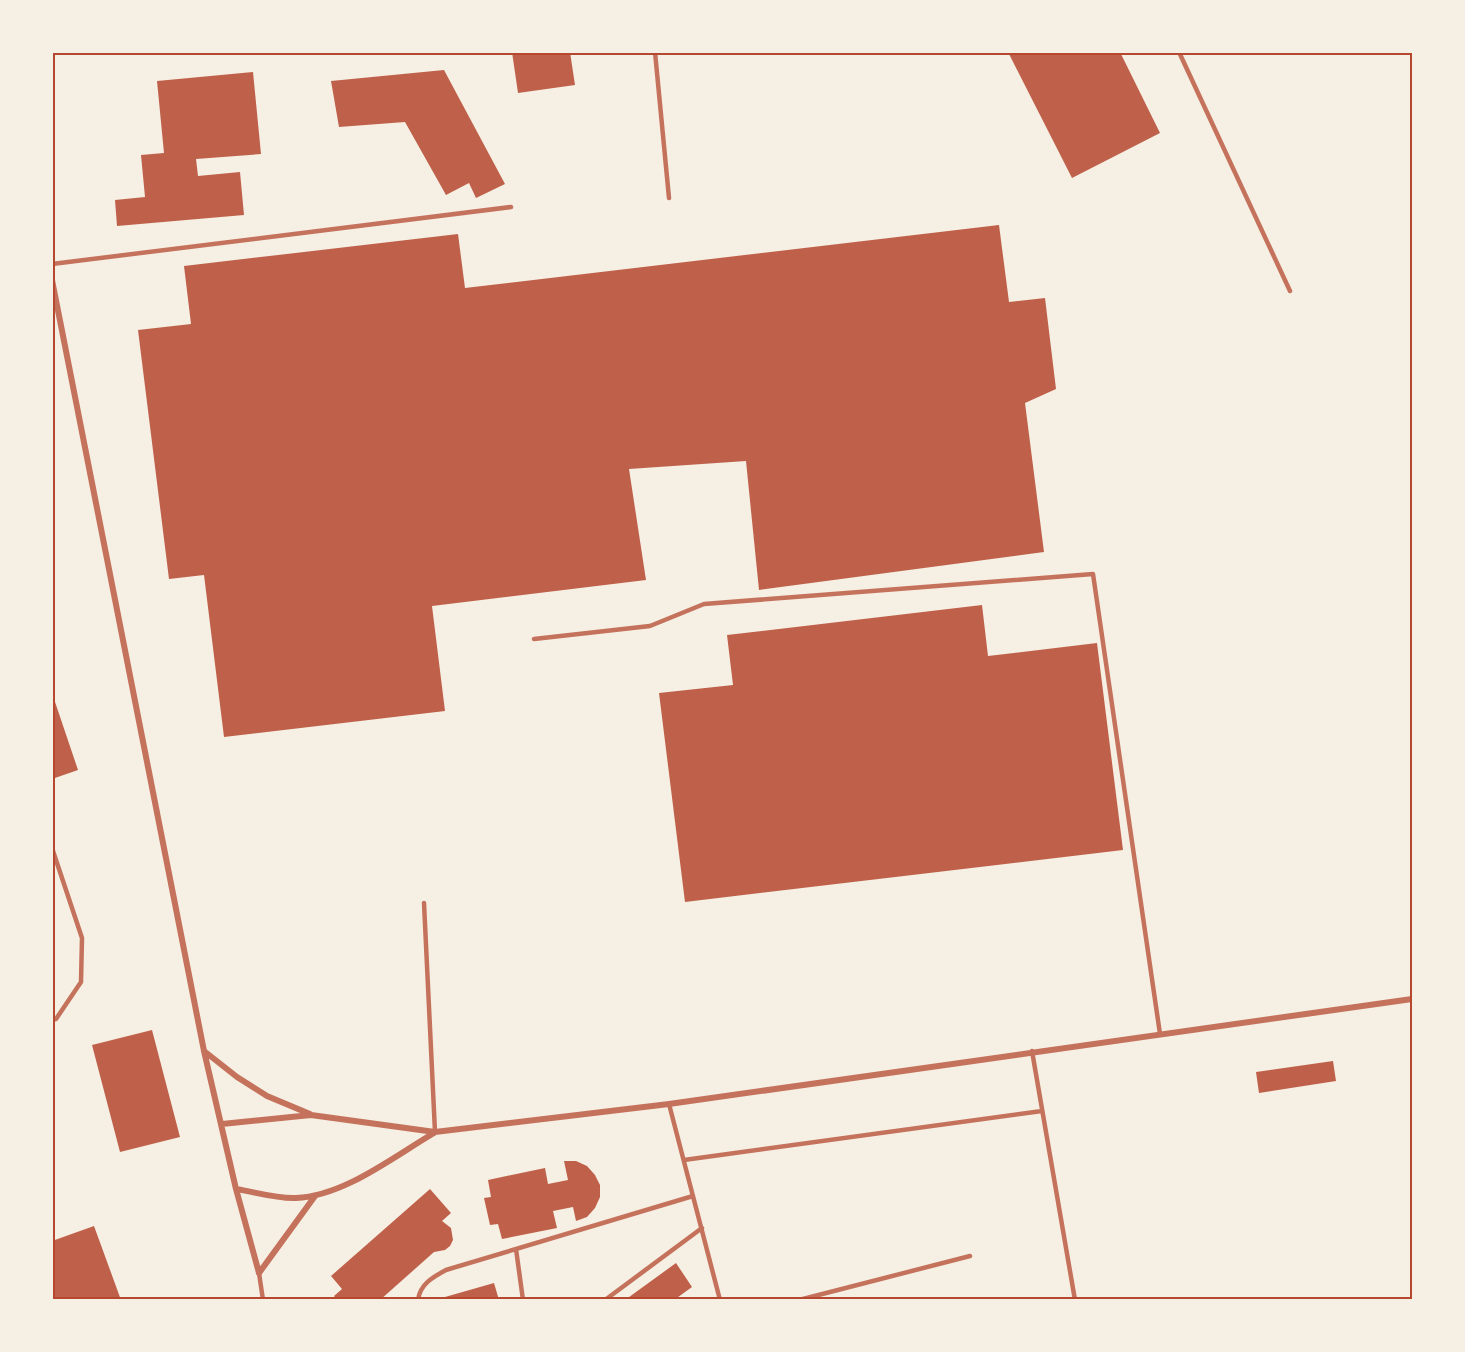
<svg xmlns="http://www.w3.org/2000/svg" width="1465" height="1352" font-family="Manrope,sans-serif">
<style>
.building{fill:#bf614a}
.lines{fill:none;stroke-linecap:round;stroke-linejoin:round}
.service{stroke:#c5725c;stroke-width:4.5}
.minor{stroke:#c5725c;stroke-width:6}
.neatline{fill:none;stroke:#b5482f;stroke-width:2}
</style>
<rect width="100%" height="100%" fill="#f6efe4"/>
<!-- building -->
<path class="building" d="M512 52H570L575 85 518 93Z
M1008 52H1120L1160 133 1072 178Z
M444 70 505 184 476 198 469 183 446 195 405 122 339 127 331 81Z
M253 72 261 154 196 159 198 176 240 172 244 215 117 226 115 200 145 197 141 155 164 153 157 81Z
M999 225 1009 302 1045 298 1056 389 1025 403 1044 552 759 590 746 461 629 469 646 580 432 606 445 711 224 737 204 575 169 579 138 330 191 324 184 266 458 234 465 288Z
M982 605 988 656 1097 643 1123 850 685 902 659 693 733 685 727 635Z
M52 693 78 770 52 779Z
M152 1030 180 1137 120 1152 92 1045Z
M1333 1061 1336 1081 1259 1093 1256 1072Z
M564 1161H576L587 1166 595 1175 600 1185V1197L595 1208 587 1217 576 1221 573 1207 553 1211 557 1228 502 1239 498 1224 490 1225 484 1198 491 1197 488 1180 545 1168 548 1184 568 1180Z
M430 1189 451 1213 442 1221 451 1228 453 1240 450 1246 445 1250 434 1252 380 1300H337L334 1296 342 1289 331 1276Z
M94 1226 121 1300H52V1241Z
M676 1263 692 1287 674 1300H625Z
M494 1283 499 1300H438V1299Z"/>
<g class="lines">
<!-- service -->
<path class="service" d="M655 52 669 198
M1179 52 1290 291
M52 264 511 207
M534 639 650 626 704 604 1093 574 1160 1034
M52 848 82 938 81 982 56 1019 52 1020
M424 903 435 1132
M1032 1051 1075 1300
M669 1104 720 1300
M684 1160 1042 1111
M516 1249 523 1300
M259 1273 263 1300
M418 1300C420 1284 433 1277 446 1270L693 1196
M605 1300 702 1228
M799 1300 970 1256"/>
<!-- minor -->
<path class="minor" d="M52 280 204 1051 236 1189 259 1273
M204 1051 237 1077 267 1096 310 1114
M222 1124 311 1115 435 1132 669 1104 1412 999
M236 1189C255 1192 277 1199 296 1198 344 1196 393 1157 434 1133
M259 1273 315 1196"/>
</g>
<!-- border -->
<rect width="1465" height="1352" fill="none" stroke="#f6efe4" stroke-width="108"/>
<rect x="54" y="54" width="1357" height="1244" class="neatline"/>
</svg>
